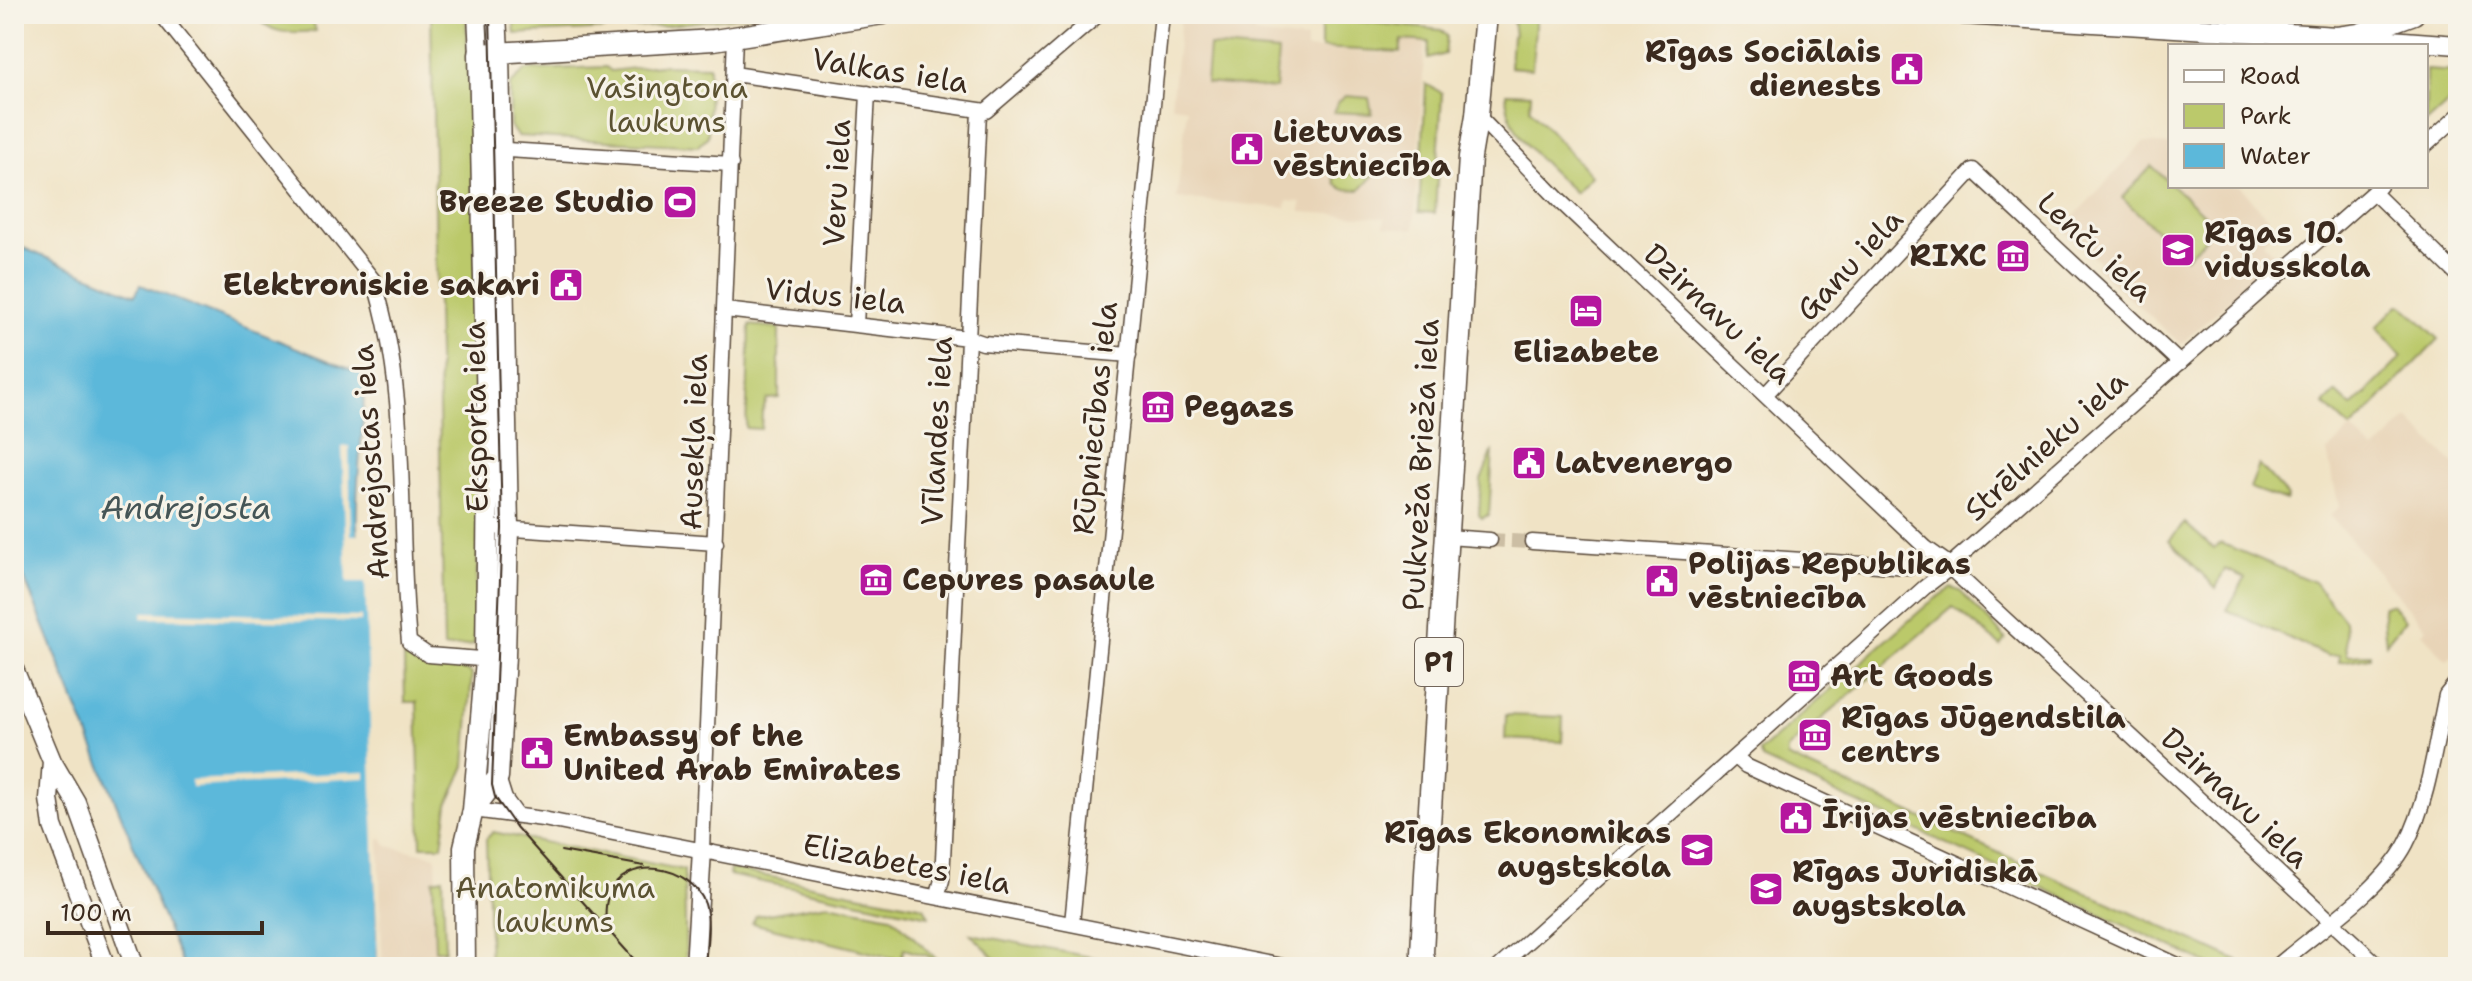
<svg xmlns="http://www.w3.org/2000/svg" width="2472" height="981" font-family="'Shantell Sans',sans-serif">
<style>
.built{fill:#e8d4b7}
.green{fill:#bbc96b;stroke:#7b7a44;stroke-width:2}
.water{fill:#5cb8da;stroke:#4c717c;stroke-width:2}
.pier{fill:#f0e3c5}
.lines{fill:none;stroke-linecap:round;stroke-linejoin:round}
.minor-tunnel{stroke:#ccbea4;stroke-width:14;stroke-dasharray:14 7;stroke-linecap:butt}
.minor-casing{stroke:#564637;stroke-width:17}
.tertiary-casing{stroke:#564637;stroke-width:21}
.secondary-casing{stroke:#564637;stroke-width:23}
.primary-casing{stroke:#564637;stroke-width:25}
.minor{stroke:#fff;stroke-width:14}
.tertiary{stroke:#fff;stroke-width:18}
.secondary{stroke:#fff;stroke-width:20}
.primary{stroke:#fff;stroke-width:22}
.tram{stroke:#3b2a1e;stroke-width:2}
.labels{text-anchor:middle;stroke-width:6;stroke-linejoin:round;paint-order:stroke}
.shield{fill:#f7f3e8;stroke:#73665b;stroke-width:2}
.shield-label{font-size:28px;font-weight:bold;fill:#3b2a1e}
.poi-label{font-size:30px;font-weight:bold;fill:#3b2a1e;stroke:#f7f3e8;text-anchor:start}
.street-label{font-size:30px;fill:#3b2a1e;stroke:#f7f3e8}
.park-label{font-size:30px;fill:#5b5231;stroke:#f7f3e8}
.water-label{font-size:32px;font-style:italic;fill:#455556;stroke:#f7f3e8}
</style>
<rect width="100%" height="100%" fill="#f7f3e8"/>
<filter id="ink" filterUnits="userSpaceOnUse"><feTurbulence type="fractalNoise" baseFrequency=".0125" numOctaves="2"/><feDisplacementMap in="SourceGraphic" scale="16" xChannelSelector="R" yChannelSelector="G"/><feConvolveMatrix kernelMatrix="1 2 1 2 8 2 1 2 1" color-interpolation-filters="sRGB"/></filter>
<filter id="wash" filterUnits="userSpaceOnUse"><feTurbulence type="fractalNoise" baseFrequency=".006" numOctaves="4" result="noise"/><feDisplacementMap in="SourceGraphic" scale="32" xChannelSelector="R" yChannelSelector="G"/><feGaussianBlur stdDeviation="1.8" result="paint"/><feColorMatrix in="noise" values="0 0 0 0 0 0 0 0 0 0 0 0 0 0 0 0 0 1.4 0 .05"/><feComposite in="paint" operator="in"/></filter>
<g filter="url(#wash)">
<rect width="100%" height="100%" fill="#f0e3c5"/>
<!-- built -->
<path class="built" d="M1185 14 1249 20 1255 23 1254 34 1306 40V49L1401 54 1403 41 1425 43 1414 229 1384 227 1385 218 1378 217 1301 212V202L1287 201 1286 208 1177 198 1187 108 1171 105 1181 16Z
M2143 143 2170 145V186H2240L2276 228 2263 242 2278 257 2181 344 2095 267 2099 261 2062 229Z
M2408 419 2458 468V650L2447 661 2422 633 2426 628 2330 516 2339 507 2327 452 2351 429 2374 451Z
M374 838H382L387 846 436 856 441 967 378 966Z"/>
<!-- green -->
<path class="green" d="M254 14H311L316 31C289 33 272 36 254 14Z
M431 14H466L482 448 474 645 444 648Z
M513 14H757L663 26 515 34Z
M1521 14H1536L1532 69 1510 67 1512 36 1515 35 1513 22Z
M1328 18 1441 30 1447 36 1445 54 1428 59 1429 42 1402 40 1400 52 1321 48V25Z
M1209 46 1278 52 1275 89 1206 83Z
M659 65 709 66 708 136 698 146 517 136 510 126V85L526 70 606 67 611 71Z
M2426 70 2458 72V94L2426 123Z
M1426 84 1442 93 1435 213 1419 212Z
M1506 93 1531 94 1530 109 1591 176 1575 193C1547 165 1506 136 1506 93Z
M1346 96 1369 98 1372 114 1334 112 1337 103Z
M2152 166 2216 226 2186 258 2122 198Z
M1332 173 1374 175 1360 190 1343 189 1336 184Z
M2398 305 2404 306 2439 339 2351 429 2324 404 2336 392 2352 407 2402 357 2376 327Z
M750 325 779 328V398L767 399 762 412 761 429 746 428Z
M1493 450 1489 515 1482 518 1479 515 1481 480Z
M2259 465 2288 497 2286 501 2250 488Z
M2185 523 2213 548 2221 543 2314 582 2345 621 2347 655 2370 654V657L2339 662 2340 655 2328 656 2227 610 2245 578 2225 569 2216 588 2169 540Z
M1951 588 1960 591 2006 639 2001 646 1953 607 1798 739 1787 750V757L2238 961 2235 967H2215L1762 759 1759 752 1928 604Z
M2392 604 2405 620 2386 643 2382 606Z
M404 657C425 669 454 661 472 674L465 766 448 804 442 846H421L417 702H405Z
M1506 715 1563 717 1562 742 1505 739Z
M493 832 684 870 686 967H490L486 839Z
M730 869 924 907 929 916 729 875Z
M443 878 445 950H435L433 880Z
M828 904 891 916 945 967H940L928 956 904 949 899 967H895L897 959 752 923 756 916Z
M971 934 1142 967H1004Z"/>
<!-- water -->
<path class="water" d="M14 244 135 295 141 285 364 375C367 440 343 526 369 585L378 966 383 967H183L14 553Z"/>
<!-- pier -->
<path class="pier" d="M349 446 351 535H363V561L373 584 382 962 387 967 378 966 365 582H347L342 447Z
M143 612 361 617V622L142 618Z
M365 772V778L191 787V780Z"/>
</g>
<g filter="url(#ink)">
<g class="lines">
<!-- minor-tunnel -->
<path class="minor-tunnel" d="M1490 540 1532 542"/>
<!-- minor casing -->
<g class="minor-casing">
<path id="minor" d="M161 14 374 281C411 398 397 521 409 642L428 655 494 660
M734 74 986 111 1099 14
M1477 115 1560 201 1926 548 1950 565
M2426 145 2458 116
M491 149 731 164
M2373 192 2458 275
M725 310 968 338 983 343 1129 355
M856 325 868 93
M1765 395 1973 170 2180 363
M500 528 716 543
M1447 537 1490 540
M1532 542 1909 567
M1950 565 2380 186
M1950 568 2380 967
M1736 757 1746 766 2182 967
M498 777 505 799 516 814
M473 810 543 819 1287 967
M702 850 735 37
M937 897 942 880 979 111
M1072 923 1162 14
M1499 967 1925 587 1950 568
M2276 967C2316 932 2382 890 2406 844 2428 803 2436 740 2446 695L2458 680"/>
</g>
<!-- tertiary casing -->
<g class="tertiary-casing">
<path id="tertiary" d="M477 14 479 54
M497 14 499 53
M2350 37 2458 45
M14 669 52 761 76 802 135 967
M52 761 49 799 53 826 106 967
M695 967 702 850"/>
</g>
<!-- secondary casing -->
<g class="secondary-casing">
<path id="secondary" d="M1963 14 2337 37 2359 34 2414 14
M473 810 486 660 488 458 479 54 714 40 883 14
M465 967 464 847 473 810 498 777 505 656 508 528 499 53"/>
</g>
<!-- primary casing -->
<g class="primary-casing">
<path id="primary" d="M1425 967 1422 953 1426 874 1470 157 1477 115 1486 14"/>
</g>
<!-- minor -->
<use href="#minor" class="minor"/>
<!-- tertiary -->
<use href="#tertiary" class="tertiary"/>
<!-- secondary -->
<use href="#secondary" class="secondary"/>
<!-- primary -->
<use href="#primary" class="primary"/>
<!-- tram -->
<path class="tram" d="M490 14 502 528 492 785 495 797 516 827 641 967
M561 851 644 866
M606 928C606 918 604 907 608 897 624 852 692 865 705 904 711 923 706 948 705 967"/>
</g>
</g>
<!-- icons -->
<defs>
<g id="civic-square" transform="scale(1.8)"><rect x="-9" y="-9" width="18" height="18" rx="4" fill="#b5179e" stroke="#f7f3e8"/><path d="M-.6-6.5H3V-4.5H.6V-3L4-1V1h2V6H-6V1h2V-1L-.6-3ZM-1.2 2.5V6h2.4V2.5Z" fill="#fff"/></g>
<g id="stadium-square" transform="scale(1.8)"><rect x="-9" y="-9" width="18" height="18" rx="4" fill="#b5179e" stroke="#f7f3e8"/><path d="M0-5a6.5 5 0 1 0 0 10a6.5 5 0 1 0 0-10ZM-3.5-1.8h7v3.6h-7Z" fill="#fff"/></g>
<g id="school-square" transform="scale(1.8)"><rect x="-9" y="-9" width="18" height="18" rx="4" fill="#b5179e" stroke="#f7f3e8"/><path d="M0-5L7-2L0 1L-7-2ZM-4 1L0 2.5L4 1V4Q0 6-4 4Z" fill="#fff"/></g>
<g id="museum-square" transform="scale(1.8)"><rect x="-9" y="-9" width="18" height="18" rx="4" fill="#b5179e" stroke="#f7f3e8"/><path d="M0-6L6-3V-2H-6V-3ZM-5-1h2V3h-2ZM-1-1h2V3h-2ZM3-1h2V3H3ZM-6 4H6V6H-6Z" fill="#fff"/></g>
<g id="hotel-square" transform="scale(1.8)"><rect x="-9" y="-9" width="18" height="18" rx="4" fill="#b5179e" stroke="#f7f3e8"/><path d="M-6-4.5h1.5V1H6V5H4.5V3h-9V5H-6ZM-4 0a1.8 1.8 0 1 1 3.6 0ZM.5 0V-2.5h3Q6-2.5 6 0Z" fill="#fff"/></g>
<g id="university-square" transform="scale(1.8)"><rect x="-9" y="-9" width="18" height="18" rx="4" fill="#b5179e" stroke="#f7f3e8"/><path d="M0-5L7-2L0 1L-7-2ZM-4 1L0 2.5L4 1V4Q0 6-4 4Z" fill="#fff"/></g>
</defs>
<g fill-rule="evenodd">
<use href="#civic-square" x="1907" y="69"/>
<use href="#civic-square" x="1247" y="149"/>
<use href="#stadium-square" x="680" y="202"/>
<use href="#school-square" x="2178" y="250"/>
<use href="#museum-square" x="2013" y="256"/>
<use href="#civic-square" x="566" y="285"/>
<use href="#hotel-square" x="1586" y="311"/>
<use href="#museum-square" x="1158" y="407"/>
<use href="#civic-square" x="1529" y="463"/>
<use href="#museum-square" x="876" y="580"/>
<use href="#civic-square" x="1662" y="581"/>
<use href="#museum-square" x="1804" y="676"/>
<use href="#museum-square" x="1815" y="735"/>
<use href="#civic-square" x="537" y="753"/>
<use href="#civic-square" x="1796" y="818"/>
<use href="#university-square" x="1697" y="850"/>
<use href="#university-square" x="1766" y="889"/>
</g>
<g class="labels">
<!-- shield labels -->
<rect class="shield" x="1415" y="638" width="48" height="48" rx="6"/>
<g class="shield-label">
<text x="1439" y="672">P1</text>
</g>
<!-- poi labels -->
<g class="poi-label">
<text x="1881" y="62" text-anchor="end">Rīgas Sociālais<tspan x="1881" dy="34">dienests</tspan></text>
<text x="1273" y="142">Lietuvas<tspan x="1273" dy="34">vēstniecība</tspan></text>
<text x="654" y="212" text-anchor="end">Breeze Studio</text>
<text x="2204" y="243">Rīgas 10.<tspan x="2204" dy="34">vidusskola</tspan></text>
<text x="1987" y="266" text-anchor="end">RIXC</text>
<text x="540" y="295" text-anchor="end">Elektroniskie sakari</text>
<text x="1586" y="362" text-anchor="middle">Elizabete</text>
<text x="1184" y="417">Pegazs</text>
<text x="1555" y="473">Latvenergo</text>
<text x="1688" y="574">Polijas Republikas<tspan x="1688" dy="34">vēstniecība</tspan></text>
<text x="902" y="590">Cepures pasaule</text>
<text x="1830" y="686">Art Goods</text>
<text x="1841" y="728">Rīgas Jūgendstila<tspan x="1841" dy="34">centrs</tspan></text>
<text x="563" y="746">Embassy of the<tspan x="563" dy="34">United Arab Emirates</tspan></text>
<text x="1822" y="828">Īrijas vēstniecība</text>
<text x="1671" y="843" text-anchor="end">Rīgas Ekonomikas<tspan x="1671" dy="34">augstskola</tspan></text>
<text x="1792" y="882">Rīgas Juridiskā<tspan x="1792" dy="34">augstskola</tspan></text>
</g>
<!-- street labels -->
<g class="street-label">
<text transform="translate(890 71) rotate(9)" y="10">Valkas iela</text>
<text transform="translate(837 183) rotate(-87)" y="10">Veru iela</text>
<text transform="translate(2095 247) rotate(43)" y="10">Lenču iela</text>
<text transform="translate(1850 265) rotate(-47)" y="10">Ganu iela</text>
<text transform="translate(835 296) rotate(6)" y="10">Vidus iela</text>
<text transform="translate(1718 314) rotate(43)" y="10">Dzirnavu iela</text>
<text transform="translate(476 417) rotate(-91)" y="10">Eksporta iela</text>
<text transform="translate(1095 418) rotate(-84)" y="10">Rūpniecības iela</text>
<text transform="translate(937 431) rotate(-87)" y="10">Vīlandes iela</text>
<text transform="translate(694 442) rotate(-88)" y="10">Ausekļa iela</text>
<text transform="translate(2046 446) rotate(-42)" y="10">Strēlnieku iela</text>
<text transform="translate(371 462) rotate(-94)" y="10">Andrejostas iela</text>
<text transform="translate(1421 465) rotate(-87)" y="10">Pulkveža Brieža iela</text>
<text transform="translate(2235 798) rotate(43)" y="10">Dzirnavu iela</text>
<text transform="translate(907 864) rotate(11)" y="10">Elizabetes iela</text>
</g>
<!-- park labels -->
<g class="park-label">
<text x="667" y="98">Vašingtona<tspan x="667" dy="34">laukums</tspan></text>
<text x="555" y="898">Anatomikuma<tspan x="555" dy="34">laukums</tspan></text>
</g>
<!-- water labels -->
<g class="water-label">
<text x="186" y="519">Andrejosta</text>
</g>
</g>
<!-- margin -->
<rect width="2472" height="981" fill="none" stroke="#f7f3e8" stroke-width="48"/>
<!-- legend -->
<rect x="2168" y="44" width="260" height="144" fill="#f7f3e8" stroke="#aca397" stroke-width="2"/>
<rect x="2184" y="70" width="40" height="12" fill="#ffffff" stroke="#aca397" stroke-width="2"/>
<text x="2240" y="84" font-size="24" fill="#3b2a1e">Road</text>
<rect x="2184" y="104" width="40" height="24" fill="#bbc96b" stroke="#aca397" stroke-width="2"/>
<text x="2240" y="124" font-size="24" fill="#3b2a1e">Park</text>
<rect x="2184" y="144" width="40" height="24" fill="#5cb8da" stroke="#aca397" stroke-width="2"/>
<text x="2240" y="164" font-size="24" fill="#3b2a1e">Water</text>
<!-- scale -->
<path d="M48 921v12h214v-12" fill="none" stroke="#3b2a1e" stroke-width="4"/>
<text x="60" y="921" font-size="24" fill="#3b2a1e" stroke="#f7f3e8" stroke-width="6" paint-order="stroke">100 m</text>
</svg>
